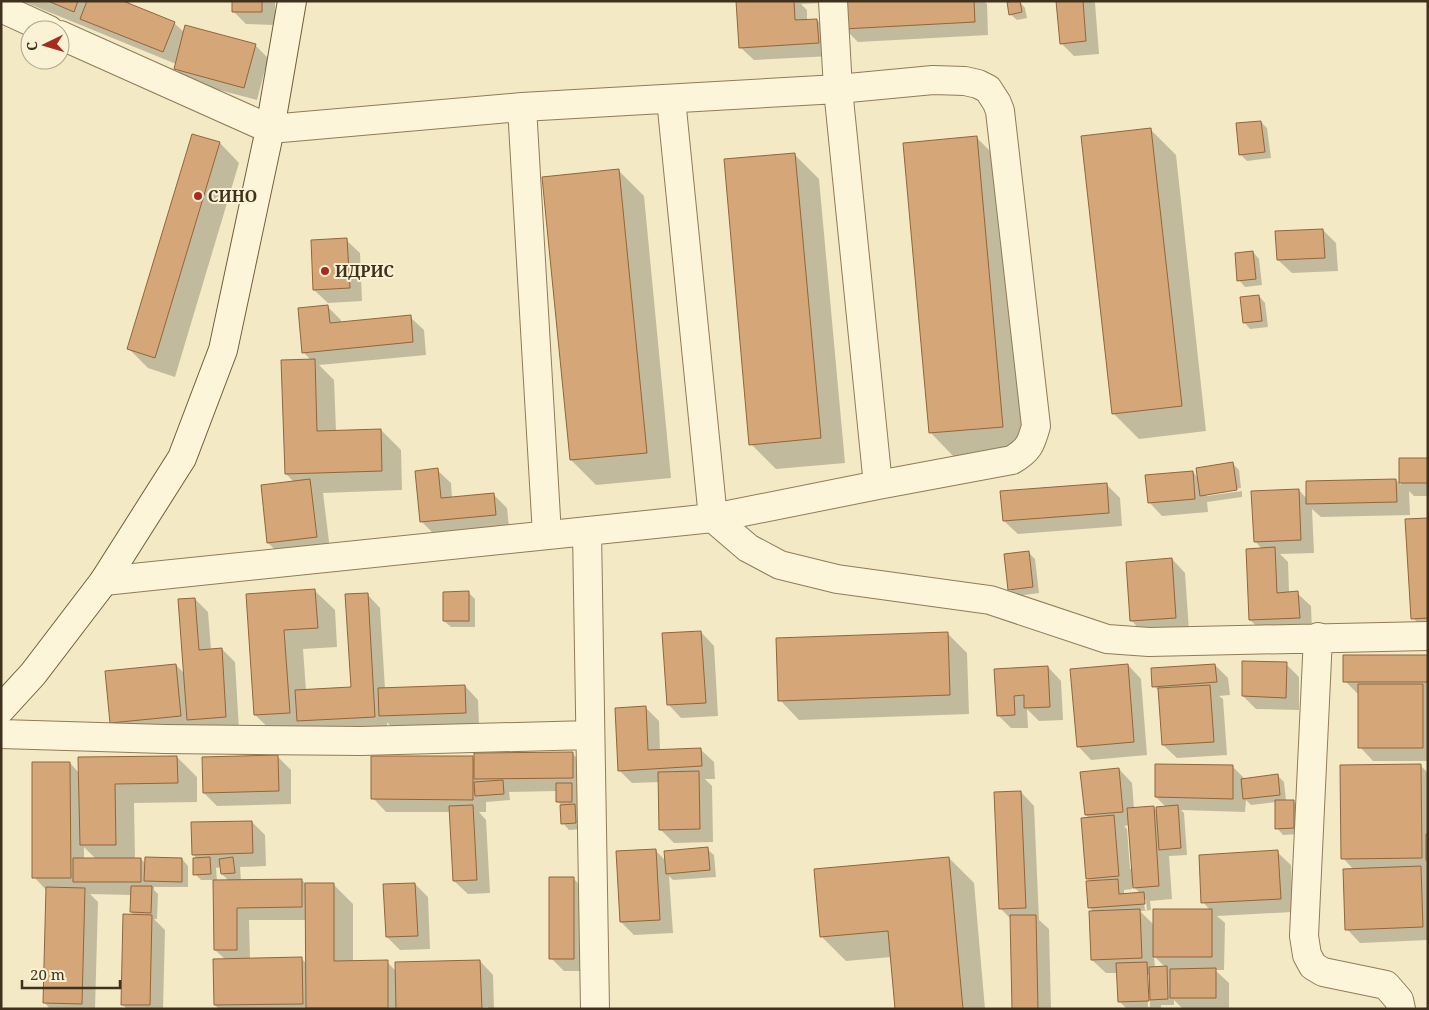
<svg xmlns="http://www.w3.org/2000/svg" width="1429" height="1010" font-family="'Noto Serif',serif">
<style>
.shadow{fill:#0003;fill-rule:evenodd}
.building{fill:#d5a677;stroke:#92653b}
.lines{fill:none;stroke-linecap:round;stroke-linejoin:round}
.street-casing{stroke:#907b58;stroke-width:30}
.secondary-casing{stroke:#725c3b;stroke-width:30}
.street{stroke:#fcf5da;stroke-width:28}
.secondary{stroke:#fcf5da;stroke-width:28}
.poi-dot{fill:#a62c21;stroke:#f9f2d5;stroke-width:2}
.labels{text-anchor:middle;stroke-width:4;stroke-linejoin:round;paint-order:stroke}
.poi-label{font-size:16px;font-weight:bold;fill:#3f311e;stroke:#f9f2d5;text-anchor:start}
</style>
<rect width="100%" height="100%" fill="#f3e9c5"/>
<!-- shadow -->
<path class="shadow" d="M22 1H130L129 5 174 23 185 33 255 45 268 58 257 100 189 82 175 68 176 64Z
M233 1H275V25L246 24 233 11Z
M737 1H821V3L801 4 807 10V20H817L830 33 832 56 754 60 740 47Z
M843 1H984L987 4 988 35 858 42 845 29Z
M1019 1 1025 8 1027 18 1017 20 1010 14Z
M1058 1H1093L1095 3 1099 54 1074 56 1061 43Z
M1261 122 1267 128 1271 158 1247 161 1241 155 1237 124Z
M1151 130 1176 155 1206 431 1139 439 1113 413Z
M977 138 1002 163 1027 451 955 458 930 432Z
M220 143 239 163 175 377 148 368 129 349Z
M794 154 819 179 845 463 776 469 751 444Z
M619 171 644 196 671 478 596 485 571 460Z
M1323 230 1336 243 1338 271 1292 273 1278 260Z
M346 240 360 253 362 301 328 303 314 290Z
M1253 252 1259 259 1262 285 1245 287 1239 280Z
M1259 296 1265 303 1268 327 1250 329 1244 322Z
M328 307 341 320V323L410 317 424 330 426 355 319 365 334 380 336 431 381 430 401 450 402 490 323 493 330 550 282 556 268 543 294 482 286 474 311 360 303 352Z
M1401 459H1428V496H1414L1409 491 1410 515 1321 517 1312 509 1314 553 1280 554 1288 562 1289 593H1297L1311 606 1312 631 1264 633 1250 620 1262 549 1255 541 1299 490 1307 499 1396 480 1401 485Z
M1233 464 1239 470 1241 488 1207 494V496L1242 491V497L1207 502 1208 512 1162 516 1149 502 1193 472 1199 479Z
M437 470 451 483 452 498 493 494 507 508 509 528 435 535 421 521Z
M1106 484 1120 498 1122 526 1018 534 1004 521Z
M1428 519V632H1426L1413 618Z
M1028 552 1035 559 1039 593 1016 596 1010 590 1005 556Z
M1172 559 1185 573 1189 631 1144 634 1131 620Z
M315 591 335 610 337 647 303 649 306 691 352 688 367 594 380 608 385 689 465 686 478 700 479 726 393 729 387 722V729L275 734 255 715 247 595Z
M468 592 475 599V627H451L444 621Z
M195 599 208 612 211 650 222 649 235 662 239 730 201 733 193 724 194 729 125 736 112 722 176 665 185 674Z
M701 632 714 646 718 716 681 718 668 704Z
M947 633 967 653 969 714 799 720 780 700Z
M1428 656V761H1373L1360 747 1359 695 1345 681Z
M1286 664 1299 677V710L1256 709 1243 696Z
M1128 665 1141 679 1147 755 1091 760 1078 746Z
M1215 665 1228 678 1230 695 1219 696 1223 699 1227 755 1177 758 1163 745 1160 692 1154 686Z
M1048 667 1061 681 1063 720 1039 721 1027 709 1028 728H1011L998 715 995 670Z
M645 707 659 721 660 751 700 749 714 762 715 779H705L712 786 713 842 674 843 660 829 659 782 632 783 619 770Z
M572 753 586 767 578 791V809L581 812 582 829 569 830 563 823 562 806 557 801V791L509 792 510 800 486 802V812H479L486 820 490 893 468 894 454 881 451 812H386L373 798 472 758 475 761Z
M277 756 291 770V804L217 806 204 793Z
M177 757 197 777V802L134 803 135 859H141L146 864 182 859 188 866V887H154V890L158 894 157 919H154L165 930 163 1009H127L122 1004 135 916 131 912 132 895 90 894 98 902 95 1009H50L44 1002 47 891 34 877 70 763 80 774ZM84 847 96 859H84Z
M1420 765 1428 773V940L1360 943 1347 929 1354 870 1343 858Z
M1232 766 1245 779 1277 775 1284 782 1286 801H1293L1300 807V834L1283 835 1277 828 1276 802 1251 805 1246 800 1245 812 1181 810 1184 813 1187 855 1169 856 1172 899 1150 901 1151 910 1140 911 1154 925 1210 910 1203 902 1277 852 1291 865 1293 912 1217 916 1225 923 1224 970H1215L1229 983V1009H1183L1174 1000V1005H1161V1009H1127L1119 1001 1118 973H1106L1092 960 1094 912 1089 907 1091 882 1087 878 1089 818 1086 815 1119 769 1132 783 1134 809 1153 807 1157 811 1166 807 1156 797ZM1130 825 1133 869H1130L1127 829 1124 826ZM1132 885 1141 894 1124 895V890L1132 889ZM1143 897 1146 900 1147 910H1145ZM1154 956 1165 967 1155 968ZM1146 975H1149L1150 1007H1148Z
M1021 792 1034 806 1039 920 1049 929 1051 1009H1014L1011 919 1001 909Z
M252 822 265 835 266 866 240 867 241 881 302 880 306 884H333L353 904V962H387L396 971 480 961 493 975 494 1009H488V1007L429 1009H219L215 1005 226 960 215 950V880H201L195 874 197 859 193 854ZM222 867V874L229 881H217L216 868ZM249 920H307V964L301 958 250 959Z
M707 849 714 855 716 877 673 880 669 876 673 933 634 935 621 922 655 850 666 861Z
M949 858 974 883 985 1009H896L891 957 846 961 821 936Z
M573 878 587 892V971H564L551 958Z
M415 884 428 897 430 949 400 950 387 937Z"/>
<!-- building -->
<path class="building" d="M48 1H78L74 12Z
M87 1H123L175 22 163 52 80 19Z
M232 1H262V12H232Z
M736 1H794L795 20 817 19 819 43 739 48Z
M842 1H974L975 22 843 29Z
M1020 1 1022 12 1009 15 1007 2Z
M1056 1H1083L1086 41 1060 44Z
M185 25 256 44 244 88 174 69Z
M1261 121 1265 152 1239 155 1236 123Z
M1151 128 1182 406 1112 414 1081 136Z
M192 134 220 142 155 358 127 349Z
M977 136 1003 427 929 433 903 143Z
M795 153 821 438 749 445 724 159Z
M619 169 647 453 570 460 542 177Z
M1323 229 1325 258 1277 260 1275 231Z
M347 238 350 288 313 290 311 240Z
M1253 251 1256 279 1237 281 1235 253Z
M1259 295 1262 321 1243 323 1240 297Z
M328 305 330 323 411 315 413 342 302 353 298 308Z
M315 359 317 431 381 429 382 471 285 474 281 360Z
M1399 458H1428V483H1399Z
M1233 462 1237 490 1200 496 1196 468Z
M438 468 441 498 494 493 496 515 420 522 415 471Z
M1193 471 1195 499 1148 503 1145 475Z
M310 479 317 537 267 543 261 485Z
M1396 479 1397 502 1306 504V481Z
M1107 483 1109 513 1003 521 1000 491Z
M1299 489 1301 540 1254 542 1251 491Z
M1428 518V618L1411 619 1405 519Z
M1275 547 1277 593 1298 591 1300 618 1249 620 1246 549Z
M1029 551 1033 587 1008 590 1004 554Z
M1172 558 1176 618 1130 621 1126 562Z
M315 589 318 628 284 630 290 713 254 715 246 594Z
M469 591V621H443V592Z
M368 593 375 717 297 721 295 690 351 687 345 594Z
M195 598 199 650 222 648 226 717 187 720 178 599Z
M701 631 706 703 667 705 662 633Z
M948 632 950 695 778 701 776 638Z
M1343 655H1428V682H1343Z
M1242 661 1287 662 1286 698 1242 696Z
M176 664 181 716 110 723 105 671Z
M1128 664 1134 742 1077 747 1070 669Z
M1215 664 1217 682 1152 687 1151 668Z
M1048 666 1050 707 1024 708V695L1014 696 1015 715 997 716 994 669Z
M1358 684H1423V748H1358Z
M465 685 466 713 379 716 378 688Z
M1210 685 1214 742 1162 745 1158 688Z
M646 706 648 750 701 748 702 766 618 771 615 708Z
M573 752V778L474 779V753Z
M278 755 279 791 203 793 202 757Z
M177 756 178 783 115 784 116 845H80L78 757Z
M371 756H473V800L371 799Z
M32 762H70L71 878H32Z
M1155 764 1233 765V799L1155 797Z
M1421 764 1422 858 1341 859 1340 765Z
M1119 768 1123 812 1085 815 1080 772Z
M699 771 700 829 659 830 658 772Z
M1278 774 1280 795 1243 799 1241 779Z
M503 780 504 794 475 796 474 782Z
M556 783H572V802H556Z
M1021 791 1026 908 999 909 994 792Z
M1275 800H1294V828L1275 829Z
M575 804 576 823 561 824 560 805Z
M473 805 477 880 453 881 449 806Z
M1178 805 1181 848 1159 850 1156 807Z
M1154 806 1159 886 1133 888 1127 808Z
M1114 815 1119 876 1086 879 1081 818Z
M252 821 253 853 192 855 191 822Z
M1426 834H1428V860H1426Z
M708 847 710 870 666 874 664 851Z
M656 849 660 920 620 922 616 851Z
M1278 850 1281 899 1201 903 1199 855Z
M145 857 182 858V882L144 881Z
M210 857 211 874 193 875V858Z
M233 857 235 873 221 874 219 859Z
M949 857 963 1009H895L888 931 820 937 814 869Z
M73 858H141V882H73Z
M1421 866 1423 927 1345 930 1343 869Z
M549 877H574V959H549Z
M302 879V907L237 908V950H214L213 880Z
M1118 879 1119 894 1144 892 1145 904 1088 908 1086 881Z
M305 883H334V961L388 960V1008H306Z
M415 883 418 936 386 937 383 884Z
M131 886H152L151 913 130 912Z
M46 887 85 888 82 1004 43 1003Z
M1140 909 1142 958 1091 960 1089 911Z
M1153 909H1212V957H1153Z
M123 914 152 915 150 1005H121Z
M1010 915H1036L1038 1009H1012Z
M302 957 303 1004 214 1005 213 959Z
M480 960 482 1009H396L395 962Z
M1147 962 1149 1001 1118 1002 1116 963Z
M1167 966 1168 999 1150 1000 1149 967Z
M1216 968V998H1170V969Z"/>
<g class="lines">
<!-- street casing -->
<g class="street-casing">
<path id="street" d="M833 1 838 89 878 485
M1 8 49 30
M60 35 270 129 522 107 838 89 933 80 965 81 978 84 988 89 997 103 1000 111 1036 426C1031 444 1029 450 1012 460L878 485 713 518 104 581
M671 99 713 518 748 548 780 565 837 579 990 600 1107 639 1149 642 1428 636
M522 107 547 535
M587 531 595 1009
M1318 637 1304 936 1307 955 1313 966 1323 972 1386 985 1399 1000 1401 1009
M1 734 164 739 361 741 590 735"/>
</g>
<!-- secondary casing -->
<g class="secondary-casing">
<path id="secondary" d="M1 709 33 674 104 581 182 458 223 350 270 129 292 1"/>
</g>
<!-- street -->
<use href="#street" class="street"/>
<!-- secondary -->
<use href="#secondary" class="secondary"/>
</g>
<!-- markers -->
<g class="poi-dot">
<circle cx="198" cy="196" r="5"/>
<circle cx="325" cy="271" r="5"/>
</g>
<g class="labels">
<!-- poi labels -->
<g class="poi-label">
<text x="208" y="202">СИНО</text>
<text x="335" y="277">ИДРИС</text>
</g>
</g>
<!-- border -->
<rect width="1429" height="1010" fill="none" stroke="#3f311e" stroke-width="5"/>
<!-- north arrow -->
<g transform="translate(45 45) rotate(265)"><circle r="24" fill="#f9f2d5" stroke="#afa58c"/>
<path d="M0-4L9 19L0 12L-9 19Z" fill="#a62c21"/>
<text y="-8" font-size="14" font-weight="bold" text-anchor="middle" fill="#3f311e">С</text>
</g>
<!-- scale -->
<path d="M22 980v8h98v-8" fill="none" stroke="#3f311e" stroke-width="2.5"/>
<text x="30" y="980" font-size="15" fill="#3f311e" stroke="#f9f2d5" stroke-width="4" paint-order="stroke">20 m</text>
</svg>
